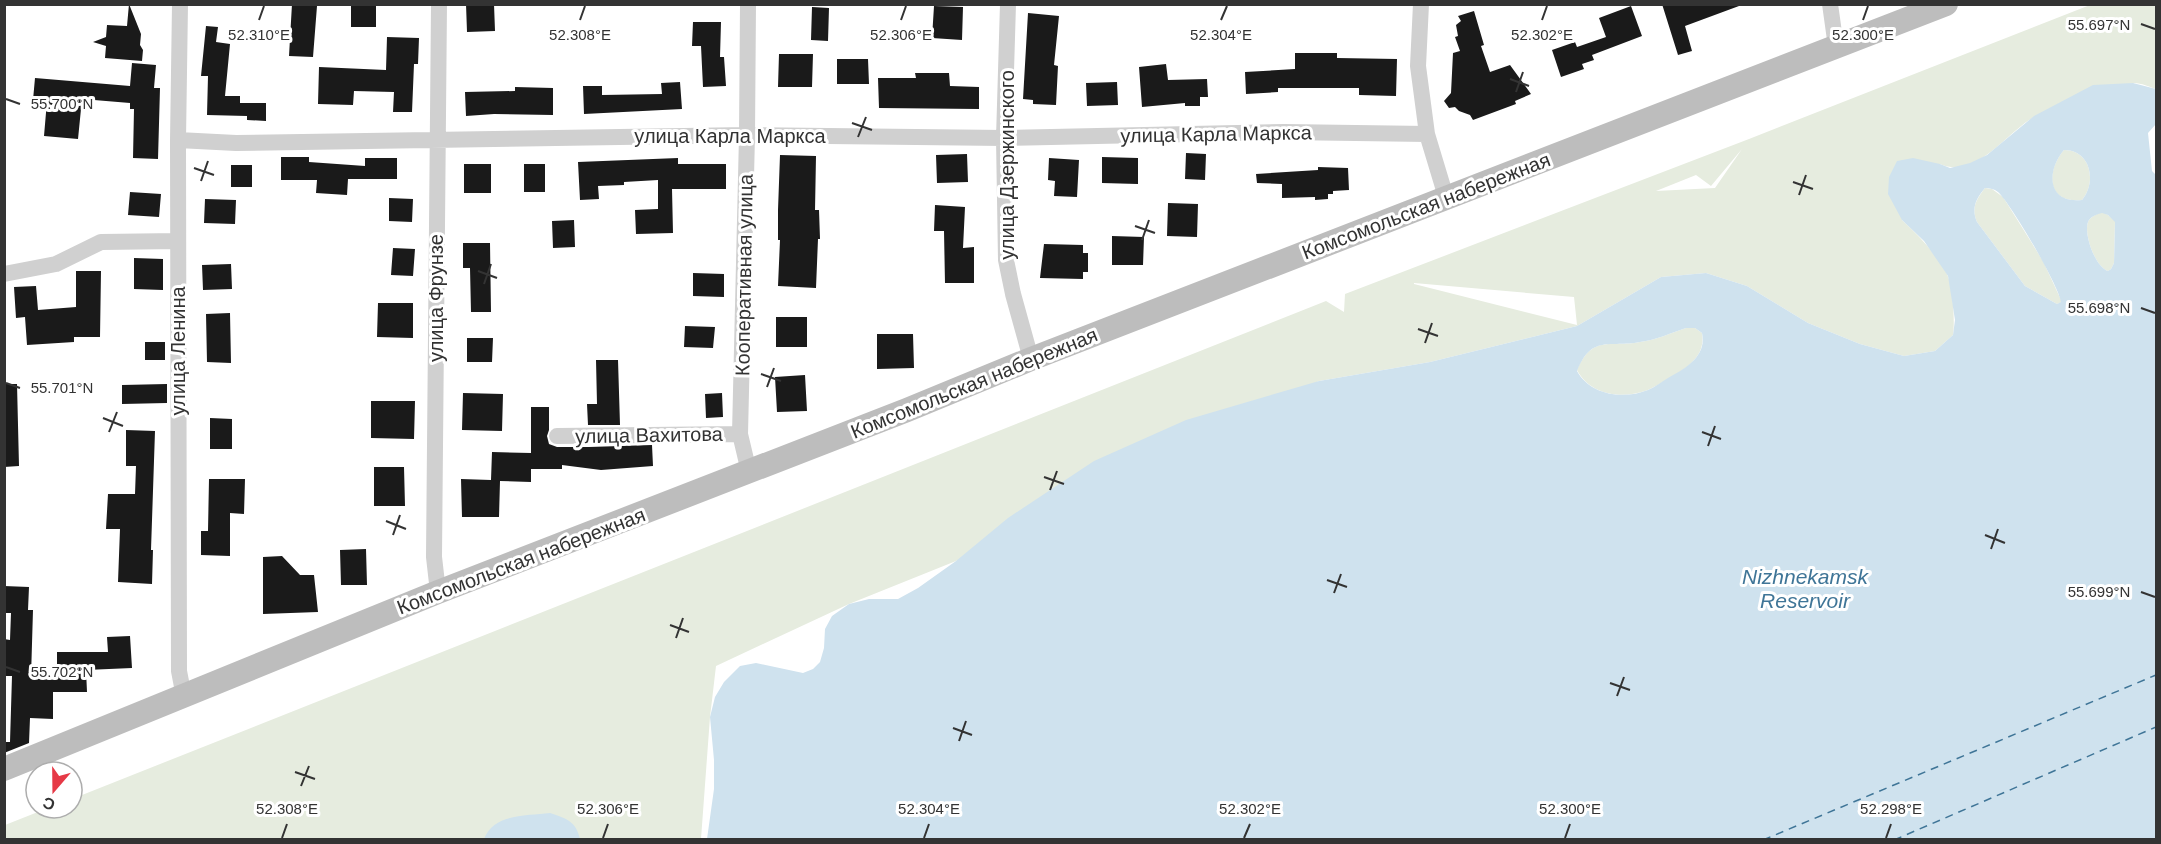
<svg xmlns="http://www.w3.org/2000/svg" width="2161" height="844" font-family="Helvetica,sans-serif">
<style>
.green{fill:#e6ecdf;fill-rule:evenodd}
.water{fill:#cfe2ee;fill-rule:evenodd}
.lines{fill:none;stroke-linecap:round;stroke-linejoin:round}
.ferry{stroke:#3f7597;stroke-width:1.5;stroke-dasharray:8 6;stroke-linecap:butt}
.building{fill:#1a1a1a}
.street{stroke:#d0d0d0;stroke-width:16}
.secondary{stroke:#bdbdbd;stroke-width:24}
.ticks{fill:none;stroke:#333;stroke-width:2}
.labels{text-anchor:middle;stroke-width:6;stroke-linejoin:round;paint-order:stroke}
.street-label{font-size:20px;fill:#333;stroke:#fff}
.water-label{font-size:21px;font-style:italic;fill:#3f7597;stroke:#fff}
.ticks-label{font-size:15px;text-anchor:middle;fill:#333;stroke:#fff;stroke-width:6;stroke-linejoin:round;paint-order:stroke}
</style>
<rect width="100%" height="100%" fill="#fff"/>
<!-- green -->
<path class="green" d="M2090 5H2156V89C2150 87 2141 83 2134 83 2128 83 2042 112 2034 117 2007 132 1976 180 1940 164L1902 220C1919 236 1936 253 1947 274 1953 287 1955 321 1953 335L1935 351 1904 356 1860 344 1808 323 1747 286 1706 273 1661 277 1577 326 1430 362 1319 381 956 561 849 604 716 666 710 717 701 839 5 840V825L48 808H72V799L1326 301 1344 312 1345 294 1749 139ZM1742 149 1715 188 1656 191 1696 175 1711 186ZM1414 283 1574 297 1577 325 1414 284Z
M2064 150C2091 150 2097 182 2082 200 2046 204 2046 171 2064 150Z
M1985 188 1992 189 2003 197 2043 261 2062 302 2057 304 2025 286 1977 222C1971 208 1976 200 1985 188Z
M2102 212 2108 215 2115 221 2114 263 2111 269 2108 271C2095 267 2082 231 2089 220 2092 216 2097 214 2102 212Z
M1686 328H1695L1702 333C1706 356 1687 368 1670 378 1662 382 1654 388 1645 391 1621 399 1590 395 1577 370 1593 334 1609 348 1640 342 1656 340 1671 333 1686 328Z"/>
<!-- water -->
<path class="water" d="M2133 83 2156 89V124L2148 133 2152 171 2156 175V839H707L714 789V760L710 717 715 697 724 682 740 666 756 663 803 673 813 669 820 662 824 648 825 629 832 616 849 604 869 599H898L918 588 956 561 1008 518 1094 461 1186 420 1319 381 1430 362 1577 326 1661 277 1706 273 1747 286 1808 323 1860 344 1904 356 1935 351 1953 335 1955 320 1948 276 1924 241 1902 220 1888 194 1889 177 1897 161 1913 158 1940 164 1950 168 1970 163 1987 155 2034 116 2093 85ZM2064 150C2091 150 2097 182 2082 200 2047 204 2046 171 2064 150ZM1985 188C1990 188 1994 189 1998 192 2011 204 2058 284 2061 302L2057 304 2025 286 1977 222C1971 208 1976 199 1985 188ZM2102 213 2108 215 2115 222 2114 263 2111 269 2108 271C2095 267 2082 231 2089 220 2092 216 2097 214 2102 213ZM1686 328H1695L1702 333C1707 356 1686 368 1668 378 1661 382 1655 387 1648 390 1623 400 1590 395 1577 371 1592 334 1609 348 1640 342 1656 340 1671 333 1686 328Z
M550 813C567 819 576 821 580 839H484C494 813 527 816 550 813Z"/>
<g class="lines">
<!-- ferry -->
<path class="ferry" d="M1763 840 2156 675
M1894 840 2156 727"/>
</g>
<!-- building -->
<path class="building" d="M129 4 141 34 140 45 143 50 142 61 105 58 106 46 93 42 106 37 107 25 127 26Z
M292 4 317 6 313 57 289 56Z
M351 4H376V27H351Z
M466 4H494L495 31 467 32Z
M1662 4H1738L1739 6 1685 26 1692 51 1678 55Z
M934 6 963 7 962 40 932 38Z
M1631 6 1642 36 1592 55 1594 60 1582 64 1584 69 1561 77 1552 50 1575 42 1577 47 1606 37 1599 18Z
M812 7 829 8 828 41 811 40Z
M1474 11 1484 45 1481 46 1490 72 1510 65 1531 94 1515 101 1516 104 1473 120 1470 115 1459 111 1455 107 1449 108 1444 101 1451 93 1453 53 1460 51 1455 37 1458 36 1456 25 1461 21 1458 16Z
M1028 13 1059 16 1054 65 1058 66 1056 105 1033 104V100L1023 99Z
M693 22H721L720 57H724L726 86 703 87 701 46H692Z
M206 26 218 27 216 42 230 44 225 96H240V103H266V121L247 120V116L207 115 208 76H201Z
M387 37 419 38 418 64H414L412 112H393L394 92 354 91 353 105 318 104 319 67 386 70Z
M1295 53H1337V58L1397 59 1396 96 1359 95V88H1278V92L1246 94 1245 72 1295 69Z
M779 54H813L812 87H778Z
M837 59H868L869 84H837Z
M132 63 156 65 154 88H160L158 159 133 158 134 109H130V103L82 99 78 139 44 136 47 101 33 100 35 78 130 86Z
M1166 64 1168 80 1207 79 1208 97H1200V106H1185V103L1142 107 1139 67Z
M915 73H949L950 86 979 87V109L879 108 878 78H916Z
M680 82 682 109 584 114 583 86H602V95L662 94 661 83Z
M1117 82 1118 105 1087 106 1086 83Z
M515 87 553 88V115L494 114 466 116 465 92 515 91Z
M1186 153 1206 154 1205 180 1185 179Z
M967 154 968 182 937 183 936 155Z
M780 155 816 156 815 210H819L820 239H818L816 288 778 286 780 240H778V210Z
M281 157H309V162L365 166V158H397V179H348L347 195 316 193 317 180H281Z
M1102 157 1138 158V184L1102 183Z
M678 158V164H726V189H672L673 233 636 234 635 210 658 209V180L624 182V185L598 186 599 199 580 200 578 162Z
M1049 158 1079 160 1077 197 1054 196 1055 181 1048 180Z
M464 164H491V193H464Z
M524 164H545V192H524Z
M231 165H252V187H231Z
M1318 167 1348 168 1349 190 1333 191V194H1328V199L1315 200V197L1282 198V184L1257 183 1256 174 1318 170Z
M130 192 161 194 159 217 128 215Z
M389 198 413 199 412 222 389 221Z
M205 199 236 200 235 224 204 223Z
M1168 203 1198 204 1197 237 1167 236Z
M935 205 965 207 963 248 974 247V283H945L944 231H934Z
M574 220 575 247 553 248 552 221Z
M1112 236 1144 237 1143 265H1112Z
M463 243H490L491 312H471L470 268H463Z
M1044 244 1083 245V253H1088V272H1083V279L1040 278Z
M393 248 415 249 413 276 391 275Z
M134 258 163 259V290L134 289Z
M231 264 232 289 203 290 202 265Z
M76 271H101L100 337H74V342L27 345 25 317 16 318 14 287 36 286 38 310 76 307Z
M693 273 724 274V297L693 296Z
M378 303H413V338L377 337Z
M230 313 231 363 207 362 206 314Z
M776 317H807V347H776Z
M685 326 715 327 713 348 684 347Z
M877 334H913L914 368 877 369Z
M467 338H493L492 362H467Z
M145 342H165V360H145Z
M596 360H618L620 425H588L587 404H597Z
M805 375 807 411 777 412 775 377Z
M4 384H17L19 466 4 467Z
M167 384V403L122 404V385Z
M463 393 503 394 502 431 462 430Z
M722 393 723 417 706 418 705 394Z
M371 401H415L414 439 371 438Z
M531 407H549V430L547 436 549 444 557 447H589L652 445 653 466 601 470 562 465V469H531V482L500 481 499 517H462L461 479 491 480 492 452 531 453Z
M210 418 232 419V449H210Z
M126 430 155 431 151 550H153L152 584 118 582 120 529H106L108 494H135L136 466H126Z
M374 467H404L405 506H374Z
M209 479H245L244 514 230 513V556L201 555V531H208Z
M366 549 367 585H341L340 550Z
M282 556 300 575H314L318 612 263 614V557Z
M4 586 29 587 28 610H33L31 677H57V652H108L107 637 130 636 132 668 86 670 87 692H53V719L30 718 29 743 4 753V742H10L12 676H4V639L10 640 11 613H4Z"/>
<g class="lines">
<!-- street -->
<path class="street" d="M180 4 178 140 179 671 184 697
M748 4 747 135 740 434 749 472
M1008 4 1004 138 1006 260 1013 294 1031 359
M1421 4 1418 66 1427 134 1446 197
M1830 4 1836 47
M178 140 236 143 747 135 1004 138 1284 132 1427 134
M4 274 56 264 101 242 178 241
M557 436 740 434
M438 592 434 557 439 4"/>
<!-- secondary -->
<path class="secondary" d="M4 769 438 592 907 410 1031 359 1946 4"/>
</g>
<!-- ticks -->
<path class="ticks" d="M259 20 264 6M580 20 585 6M901 20 906 6M1221 20 1227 6M1542 20 1547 6M1863 20 1868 6M2141 24 2155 29M1510 79 1529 86M1516 92 1523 72M6 99 20 104M852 123 872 130M858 137 866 117M194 168 214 175M201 181 208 161M1793 182 1813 189M1799 195 1806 175M1135 226 1155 233M1142 240 1149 220M478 271 497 278M484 284 491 264M2141 308 2155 313M1418 329 1438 336M1425 343 1432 323M761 374 781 381M6 383 20 388M767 387 774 368M103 418 123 426M109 432 117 412M1702 432 1721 439M1708 446 1715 426M1044 477 1064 484M1050 490 1057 471M386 521 406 529M393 535 400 515M1985 535 2005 543M1991 549 1998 529M1327 580 1347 587M2141 592 2155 597M1334 593 1341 574M670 625 689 632M676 638 683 618M6 667 20 672M1610 683 1630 690M1617 696 1624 677M953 728 972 735M959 741 966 721M295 772 315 779M301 786 309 766M282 838 287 824M603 838 608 824M924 838 929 824M1244 838 1250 824M1565 838 1570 824M1886 838 1891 824"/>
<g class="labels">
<!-- street labels -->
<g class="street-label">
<text transform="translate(1216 134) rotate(-1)" y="7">улица Карла Маркса</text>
<text x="730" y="143">улица Карла Маркса</text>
<text transform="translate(1007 165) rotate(-90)" y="7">улица Дзержинского</text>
<text transform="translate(1426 206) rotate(-21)" y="7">Комсомольская набережная</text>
<text transform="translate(744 275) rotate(-89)" y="7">Кооперативная улица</text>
<text transform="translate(436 298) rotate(-90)" y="7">улица Фрунзе</text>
<text transform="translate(178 351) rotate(-90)" y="7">улица Ленина</text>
<text transform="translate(974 383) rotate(-22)" y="7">Комсомольская набережная</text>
<text transform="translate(649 435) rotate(-1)" y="7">улица Вахитова</text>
<text transform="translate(521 561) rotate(-21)" y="7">Комсомольская набережная</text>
</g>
<!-- water labels -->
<g class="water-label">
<text x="1805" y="584">Nizhnekamsk<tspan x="1805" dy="24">Reservoir</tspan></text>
</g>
</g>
<g class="ticks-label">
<text x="2099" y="30">55.697°N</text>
<text x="259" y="40">52.310°E</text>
<text x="580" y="40">52.308°E</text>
<text x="901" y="40">52.306°E</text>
<text x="1221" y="40">52.304°E</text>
<text x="1542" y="40">52.302°E</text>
<text x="1863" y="40">52.300°E</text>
<text x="62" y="109">55.700°N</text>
<text x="2099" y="313">55.698°N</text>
<text x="62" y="393">55.701°N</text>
<text x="2099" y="597">55.699°N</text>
<text x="62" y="677">55.702°N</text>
<text x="287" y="814">52.308°E</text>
<text x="608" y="814">52.306°E</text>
<text x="929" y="814">52.304°E</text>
<text x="1250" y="814">52.302°E</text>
<text x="1570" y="814">52.300°E</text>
<text x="1891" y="814">52.298°E</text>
</g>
<!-- border -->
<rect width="2161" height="844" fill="none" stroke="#333333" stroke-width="12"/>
<!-- north arrow -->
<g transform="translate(54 790) rotate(200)"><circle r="28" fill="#ffffff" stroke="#adadad" stroke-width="1.5"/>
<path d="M0-4.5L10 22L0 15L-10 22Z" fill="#e63946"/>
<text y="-9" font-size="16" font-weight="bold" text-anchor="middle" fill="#333333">С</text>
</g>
</svg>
